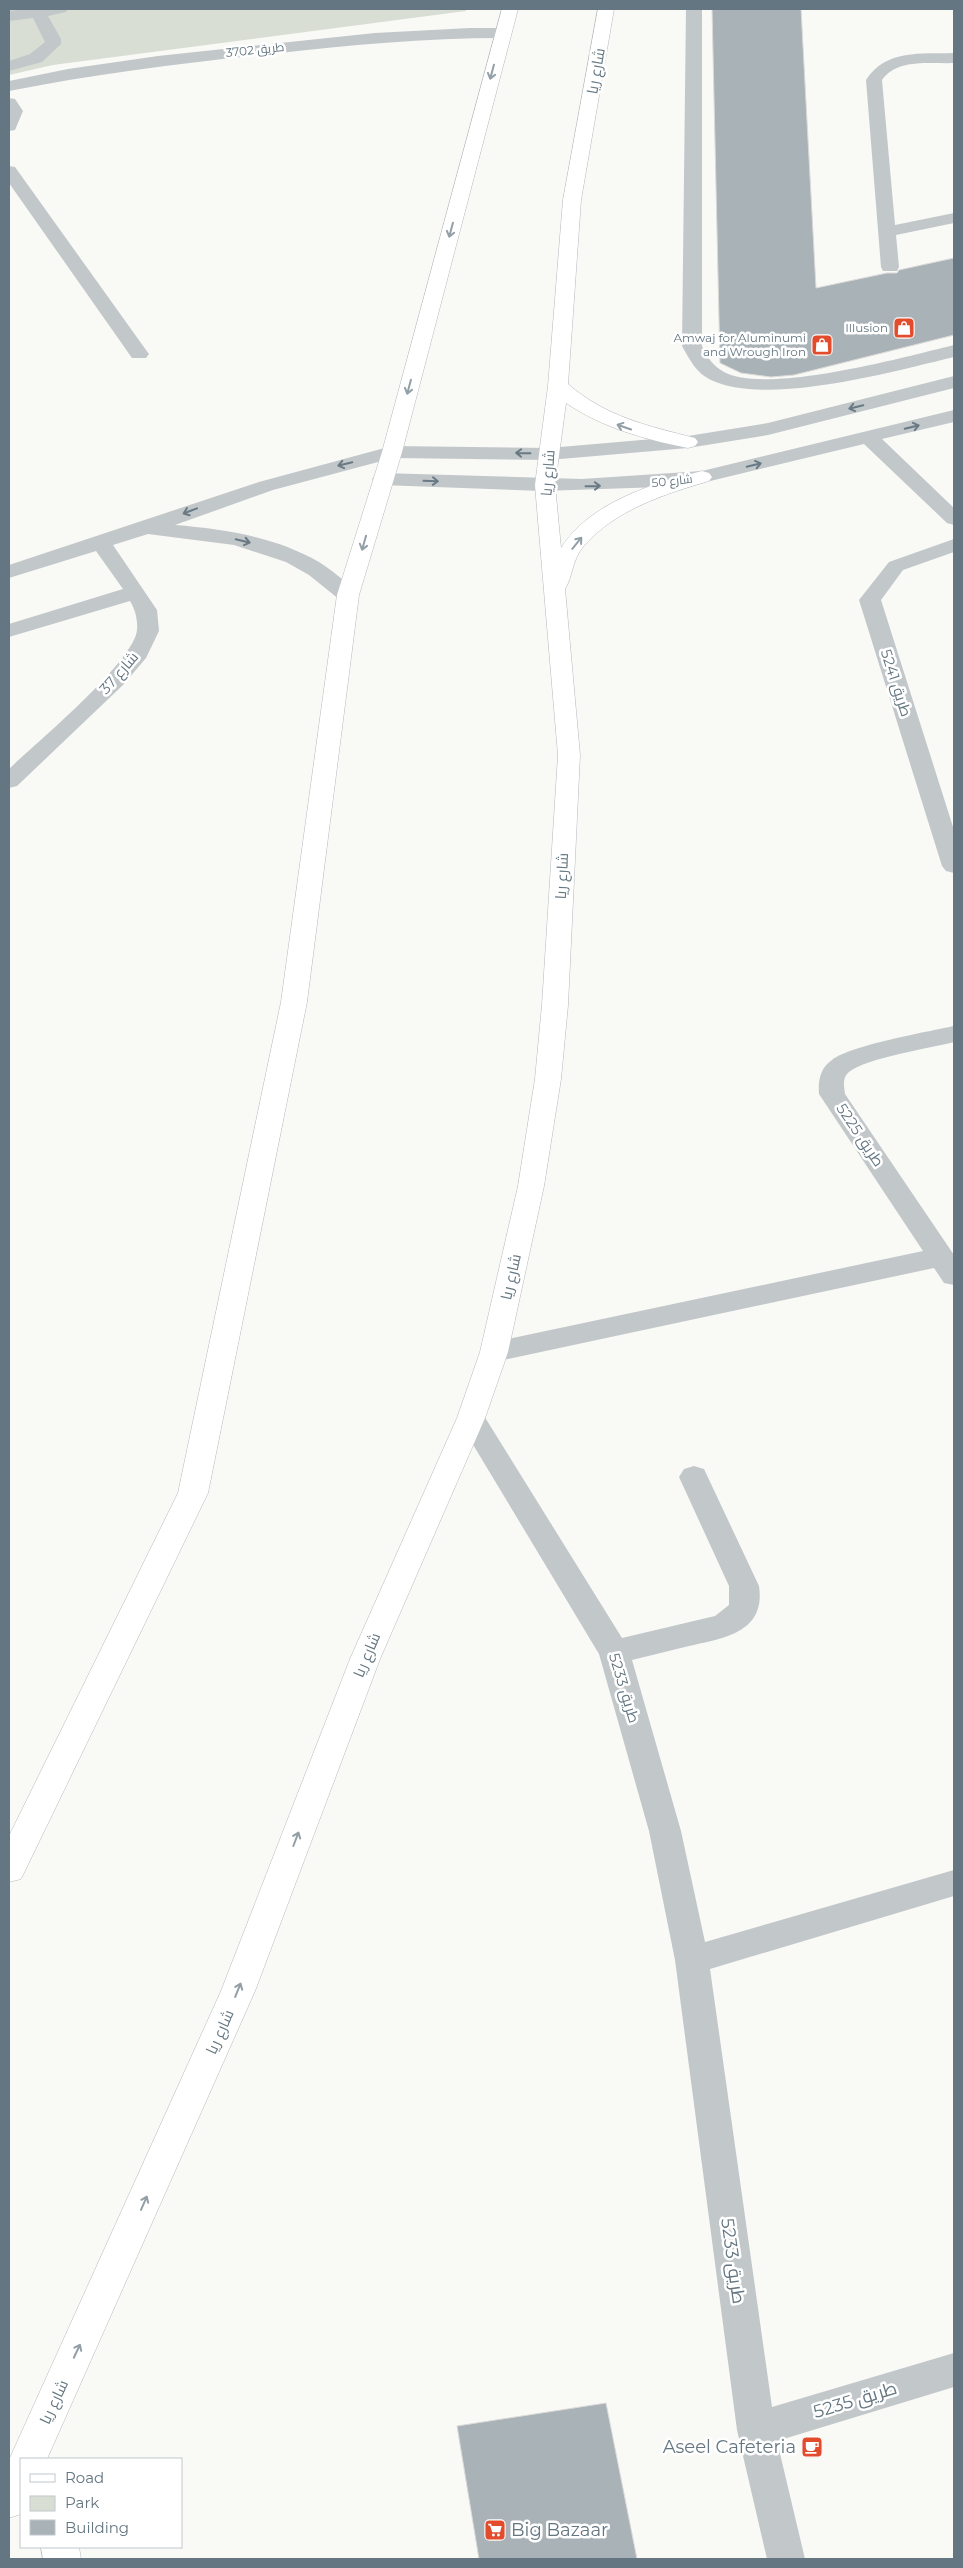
<svg xmlns="http://www.w3.org/2000/svg" width="963" height="2568" font-family="Montserrat,Cairo,sans-serif">
<style>
.green{fill:#d9ded5}
.building{fill:#a9b2b7;stroke:#dbdad8}
.lines{fill:none;stroke-linecap:round;stroke-linejoin:round}
.major-casing{stroke:#b4b9bd;stroke-width:1}
.minor{fill:#c2c7ca;fill-rule:evenodd}
.major{fill:#fff;fill-rule:evenodd}
.oneway{stroke:#929fa7}
.oneway2{stroke:#697a85}
.labels{text-anchor:middle;stroke-width:5;stroke-linejoin:round;paint-order:stroke}
.far-street-label{font-size:12px;fill:#647681;stroke:#fff}
.far-poi-label{font-size:12px;fill:#647681;stroke:#fff;text-anchor:end}
.street-label{font-size:15px;fill:#647681;stroke:#fff}
.near-street-label{font-size:18px;fill:#647681;stroke:#fff}
.near-poi-label{font-size:18px;fill:#647681;stroke:#fff;text-anchor:end}
</style>
<rect width="100%" height="100%" fill="#f9f9f6"/>
<!-- green -->
<path class="green" d="M9 9H466V11L53 65 9 75Z"/>
<!-- building -->
<path class="building" d="M712 9H801L816 288 887 273H897L899 270 954 258V335L794 375 771 377 741 373 720 363Z
M606 2403 637 2559H479L457 2426Z"/>
<g class="lines">
<!-- major casing -->
<g class="major-casing">
<path id="major" d="M502 9H518L402 452 359 595 307 1002 208 1493 21 1879 9 1882V1836L178 1493 281 1002 337 595 382 452Z
M598 9H614L581 200 568 384C606 417 648 426 695 438L698 442 695 446 688 448C644 439 603 428 566 403L555 485 561 548C589 503 653 483 702 471L709 473 712 477 709 481C665 494 614 510 583 547 572 560 573 576 565 589L580 755 568 1005 561 1079 544 1186 508 1352 485 1418 380 1659 255 1991 47 2459H21V2514L9 2518V2460L221 1991 350 1659 457 1418 480 1352 518 1186 535 1079 542 1005 558 755 535 485 548 386 563 200Z
M41 2547H79L81 2559H43Z"/>
</g>
<!-- minor -->
<path class="minor" d="M26 9H68L66 12 48 16 61 39V44L42 62 9 71V61L30 54 45 42 33 18 9 21V11Z
M686 9H702V346C707 357 713 366 724 372 767 395 905 357 954 345V357C895 371 766 407 711 380 696 373 690 360 682 346Z
M470 28H502L510 33 502 38C425 38 348 45 271 54 183 63 96 74 9 91V81L68 69 158 56 375 33Z
M954 53V63C931 64 897 58 882 80L895 225 954 213V223L896 235 899 267 897 271H883L881 267 866 80C886 49 921 54 954 53Z
M9 98 15 99 23 111 15 130 9 131Z
M9 166 15 167 146 350 149 354 146 358H132L9 183Z
M954 376V388L768 435 688 448 549 460 393 458 273 490 175 525C225 529 276 537 319 562 332 570 344 581 356 590L359 595 356 600 348 601 340 600 309 575 286 562 234 545 148 534 113 545 157 610 159 631 146 658 123 685 17 786 9 788V769C35 744 134 662 137 630 138 620 135 609 130 601L9 637V624L123 589 96 551 9 578V565L259 482 392 446 549 448 688 436 768 423Z
M954 410V422L882 439 954 508V525L947 523 864 444 702 483 662 487 542 491 382 485 375 483 372 479 375 475 382 473 582 479 702 471Z
M954 539V552L903 570 881 600 954 830V873L946 871 942 866 859 600 889 562Z
M954 1026V1042C931 1048 866 1058 849 1072 842 1078 844 1086 845 1094L954 1255V1285L944 1283 934 1268 494 1362 484 1359 480 1352 484 1345 494 1342 923 1251 819 1094C818 1081 820 1068 832 1060 851 1045 927 1032 954 1026Z
M471 1408 481 1411 622 1638 715 1616 729 1605V1586L679 1477 684 1469 694 1466 704 1469 759 1586C766 1633 723 1638 689 1646 670 1651 651 1655 632 1660L681 1831 705 1942 954 1870V1896L710 1969 772 2407 954 2353V2387L777 2441 805 2559H767L737 2430 675 1960 649 1831 599 1654 457 1418 461 1411Z"/>
<!-- major -->
<use href="#major" class="major"/>
</g>
<!-- one-way arrows -->
<defs><path id="oneway-shaft" d="M-6 0H5M1.5-3L5.5 0L1.5 3" fill="none" stroke-width="1.6" stroke-linecap="round" stroke-linejoin="round" transform="scale(1.25)"/></defs>
<g class="oneway">
<use href="#oneway-shaft" transform="translate(492 72) rotate(105)"/>
<use href="#oneway-shaft" transform="translate(451 230) rotate(105)"/>
<use href="#oneway-shaft" transform="translate(409 387) rotate(105)"/>
<use href="#oneway-shaft" transform="translate(624 427) rotate(-161)"/>
<use href="#oneway-shaft" transform="translate(364 543) rotate(106)"/>
<use href="#oneway-shaft" transform="translate(577 543) rotate(-51)"/>
<use href="#oneway-shaft" transform="translate(296 1839) rotate(-69)"/>
<use href="#oneway-shaft" transform="translate(238 1990) rotate(-68)"/>
<use href="#oneway-shaft" transform="translate(144 2203) rotate(-66)"/>
<use href="#oneway-shaft" transform="translate(77 2351) rotate(-65)"/>
</g>
<g class="oneway2">
<use href="#oneway-shaft" transform="translate(856 407) rotate(166)"/>
<use href="#oneway-shaft" transform="translate(912 427) rotate(-14)"/>
<use href="#oneway-shaft" transform="translate(523 453) rotate(-179)"/>
<use href="#oneway-shaft" transform="translate(345 464) rotate(166)"/>
<use href="#oneway-shaft" transform="translate(754 465) rotate(-13)"/>
<use href="#oneway-shaft" transform="translate(431 481) rotate(2)"/>
<use href="#oneway-shaft" transform="translate(593 486) rotate(-1)"/>
<use href="#oneway-shaft" transform="translate(190 511) rotate(159)"/>
<use href="#oneway-shaft" transform="translate(243 541) rotate(13)"/>
</g>
<!-- icons -->
<defs>
<g id="shop-square" transform="scale(1.125)"><rect x="-9" y="-9" width="18" height="18" rx="4" fill="#e24c2d" stroke="#fff"/><path d="M-5-2.5h2.3a2.7 3.5 0 0 1 5.4 0H5L5.5 6h-11ZM-1.5-2.5h3a1.5 2.3 0 0 0-3 0Z" fill="#fff"/></g>
<g id="cafe-square" transform="scale(1.125)"><rect x="-9" y="-9" width="18" height="18" rx="4" fill="#e24c2d" stroke="#fff"/><path d="M-5.5-4.5H6V0H3Q3 3.5 0 3.5H-2.5Q-5.5 3.5-5.5 0ZM3-3.2v2h1.7v-2ZM-6 4.5H4V6H-6Z" fill="#fff"/></g>
<g id="supermarket-square" transform="scale(1.125)"><rect x="-9" y="-9" width="18" height="18" rx="4" fill="#e24c2d" stroke="#fff"/><path d="M-6-5.5h2.5l.6 2H6L4.5 2H-2.5L-4.4-4H-6ZM-1.5 3.2a1.3 1.3 0 1 0 .1 0ZM3 3.2a1.3 1.3 0 1 0 .1 0Z" fill="#fff"/></g>
</defs>
<g fill-rule="evenodd">
<use href="#shop-square" x="904" y="328"/>
<use href="#shop-square" x="822" y="345"/>
<use href="#cafe-square" x="812" y="2447"/>
<use href="#supermarket-square" x="495" y="2530"/>
</g>
<g class="labels">
<!-- far-street labels -->
<g class="far-street-label">
<text transform="translate(255 50) rotate(-6)" y="4">طريق 3702</text>
<text transform="translate(672 481) rotate(-6)" y="4">شارع 50</text>
</g>
<!-- far-poi labels -->
<g class="far-poi-label">
<text x="888" y="332">Illusion</text>
<text x="806" y="342">Amwaj for Aluminumi<tspan x="806" dy="14">and Wrough Iron</tspan></text>
</g>
<!-- street labels -->
<g class="street-label">
<text transform="translate(596 71) rotate(-80)" y="5">شارع ريا</text>
<text transform="translate(548 473) rotate(-86)" y="5">شارع ريا</text>
<text transform="translate(119 673) rotate(-49)" y="5">شارع 37</text>
<text transform="translate(896 683) rotate(72)" y="5">طريق 5241</text>
<text transform="translate(562 876) rotate(-87)" y="5">شارع ريا</text>
<text transform="translate(860 1135) rotate(56)" y="5">طريق 5225</text>
<text transform="translate(511 1277) rotate(-77)" y="5">شارع ريا</text>
<text transform="translate(367 1655) rotate(-67)" y="5">شارع ريا</text>
<text transform="translate(624 1688) rotate(73)" y="5">طريق 5233</text>
<text transform="translate(220 2032) rotate(-66)" y="5">شارع ريا</text>
<text transform="translate(54 2402) rotate(-65)" y="5">شارع ريا</text>
</g>
<!-- near-street labels -->
<g class="near-street-label">
<text transform="translate(733 2261) rotate(82)" y="6">طريق 5233</text>
<text transform="translate(855 2400) rotate(-17)" y="6">طريق 5235</text>
</g>
<!-- near-poi labels -->
<g class="near-poi-label">
<text x="796" y="2453">Aseel Cafeteria</text>
<text x="511" y="2536" text-anchor="start">Big Bazaar</text>
</g>
</g>
<!-- border -->
<rect width="963" height="2568" fill="none" stroke="#647681" stroke-width="20"/>
<!-- legend -->
<rect x="20" y="2458" width="162" height="90" fill="#ffffff" stroke="#c1c8cd"/>
<rect x="30" y="2474" width="25" height="8" fill="#ffffff" stroke="#c1c8cd"/>
<text x="65" y="2483" font-size="15" fill="#647681">Road</text>
<rect x="30" y="2496" width="25" height="15" fill="#d9ded5" stroke="#c1c8cd"/>
<text x="65" y="2508" font-size="15" fill="#647681">Park</text>
<rect x="30" y="2520" width="25" height="15" fill="#a9b2b7" stroke="#c1c8cd"/>
<text x="65" y="2533" font-size="15" fill="#647681">Building</text>
</svg>
